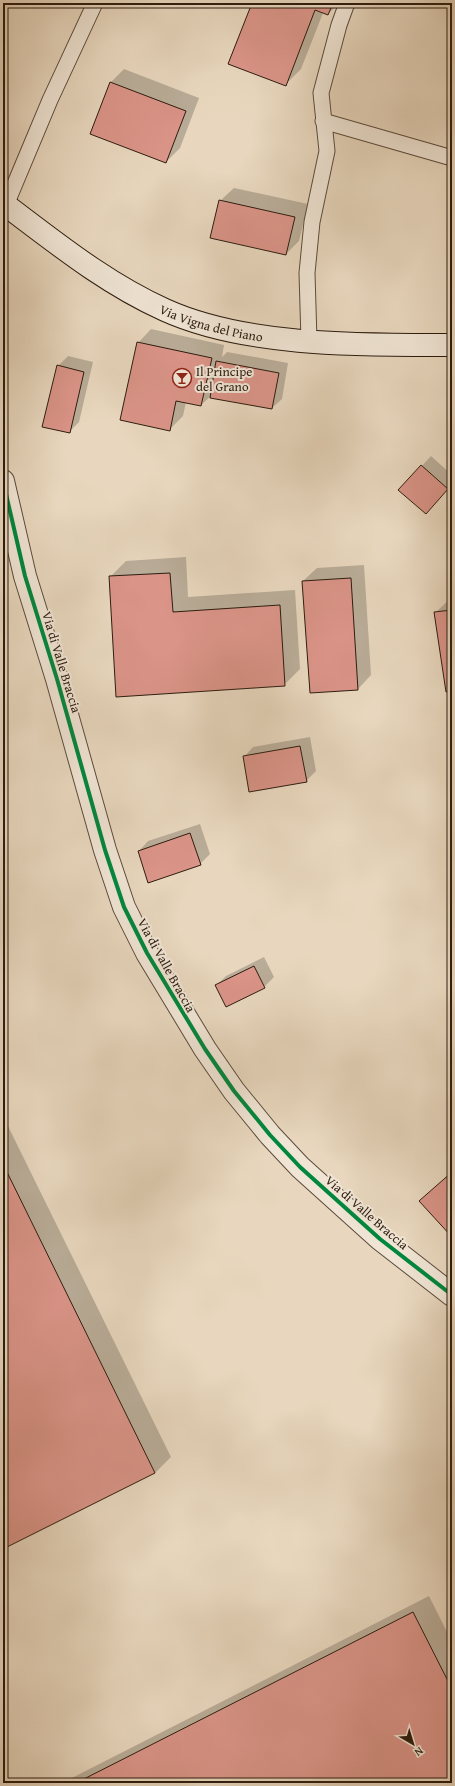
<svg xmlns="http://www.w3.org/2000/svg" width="455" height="1786" font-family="'Gentium Book Plus',serif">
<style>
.shadow{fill:#0003}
.building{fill:#da9488;stroke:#2c1c0f}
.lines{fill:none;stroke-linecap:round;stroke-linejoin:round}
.lane-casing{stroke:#5b4b3b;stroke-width:17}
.street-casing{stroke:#5b4b3b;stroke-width:24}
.secondary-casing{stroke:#2c1c0f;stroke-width:24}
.lane{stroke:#f0e5d5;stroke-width:15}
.street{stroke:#f0e5d5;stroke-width:22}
.secondary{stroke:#f0e5d5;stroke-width:22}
.cycleway-casing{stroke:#f0e5d5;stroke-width:6}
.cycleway{stroke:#00873e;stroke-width:4}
.labels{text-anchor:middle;stroke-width:4;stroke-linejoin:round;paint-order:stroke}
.street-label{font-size:13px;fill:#2c1c0f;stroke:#f0e5d5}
.poi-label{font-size:13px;fill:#2c1c0f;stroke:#f0e5d5;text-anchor:start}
</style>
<rect width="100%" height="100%" fill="#e8d7be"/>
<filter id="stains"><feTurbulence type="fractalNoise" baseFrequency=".005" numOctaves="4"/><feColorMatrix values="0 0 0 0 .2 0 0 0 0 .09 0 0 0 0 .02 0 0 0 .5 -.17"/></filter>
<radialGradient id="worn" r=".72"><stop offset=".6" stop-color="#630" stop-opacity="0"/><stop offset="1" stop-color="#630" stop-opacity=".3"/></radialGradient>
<!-- shadow -->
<path class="shadow" d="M253 3H339L328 14 323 13 301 69 285 85Z
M124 69 199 98 180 148 166 162 111 82Z
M234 188 308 204 299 241 286 254 220 201Z
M151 329 224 345 222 357 227 352 288 363 282 399 272 408 210 397 201 405 186 402 183 416 169 430 138 343Z
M68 356 93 362 79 422 69 432 58 366Z
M431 456 452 475V484L435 503 400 490Z
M186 557 188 597 295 590 300 669 284 685 110 577 126 561Z
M364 565 371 675 358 689 303 581 317 568Z
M452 597V690L435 613Z
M310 737 316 771 306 781 244 757 253 747Z
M200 824 210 854 200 864 139 851 148 841Z
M264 957 274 977 264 987 217 985 226 976Z
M3 1116 171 1457 155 1473 3 1548Z
M452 1171V1236L421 1201Z
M429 1596 452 1642V1783H62Z"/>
<!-- building -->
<path class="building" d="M252 3H333L328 15 315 10 286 86 228 64Z
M110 82 186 111 166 163 90 134Z
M219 200 295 217 286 255 210 238Z
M137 342 212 358 201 406 176 401 170 431 120 420Z
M216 361 279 373 272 409 210 398Z
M57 365 84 372 70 433 42 427Z
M421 465 448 489 426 514 398 490Z
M170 573 173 612 280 605 285 686 116 697 109 576Z
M351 578 358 690 310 693 302 581Z
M452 610V691L446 692 434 612Z
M300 746 307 782 249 792 243 756Z
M190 833 201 865 148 883 138 851Z
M254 966 265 988 226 1007 215 985Z
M3 1164 155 1473 3 1549Z
M452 1172V1237L419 1201Z
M413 1612 452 1689V1783H76Z"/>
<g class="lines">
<!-- lane casing -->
<g class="lane-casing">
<path id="lane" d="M323 121 452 158
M6 205 50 100 95 3
M309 341 307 273 312 222 327 151 321 93 339 25 347 3"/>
</g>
<!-- street casing -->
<g class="street-casing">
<path id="street" d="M3 481 25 576 57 679 105 850 124 907 147 953 205 1049 234 1091 270 1135 300 1167 380 1239 452 1295"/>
</g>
<!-- secondary casing -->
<g class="secondary-casing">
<g id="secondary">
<path id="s1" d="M3 203C55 242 105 283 165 310 247 347 363 345 452 345"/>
</g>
</g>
<!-- lane -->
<use href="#lane" class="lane"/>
<!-- street -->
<use href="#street" class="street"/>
<!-- secondary -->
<use href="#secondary" class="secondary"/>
<!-- cycleway casing -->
<g class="cycleway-casing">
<path id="cycleway" d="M3 481 25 576 57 679 105 850 124 907 147 953 205 1049 234 1091 270 1135 300 1167 380 1239 452 1295"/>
</g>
<!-- cycleway -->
<use href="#cycleway" class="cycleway"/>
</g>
<!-- icons -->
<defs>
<g id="bar-ring" transform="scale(1)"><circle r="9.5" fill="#f0e5d5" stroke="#8f2418" stroke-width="1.5"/><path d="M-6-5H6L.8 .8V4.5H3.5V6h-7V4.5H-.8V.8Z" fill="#8f2418"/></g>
</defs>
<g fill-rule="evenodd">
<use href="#bar-ring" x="182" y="378"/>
</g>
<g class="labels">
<!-- street labels -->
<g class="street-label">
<text dy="5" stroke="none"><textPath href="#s1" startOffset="243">Via Vigna del Piano</textPath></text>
<text transform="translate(62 662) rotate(73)" y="5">Via di Valle Braccia</text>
<text transform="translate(167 965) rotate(61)" y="5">Via di Valle Braccia</text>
<text transform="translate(367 1212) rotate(41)" y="5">Via di Valle Braccia</text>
</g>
<!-- poi labels -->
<g class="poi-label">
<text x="196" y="376">Il Principe<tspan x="196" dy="15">del Grano</tspan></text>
</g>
</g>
<!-- margin -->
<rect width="455" height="1786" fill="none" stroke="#e8d7be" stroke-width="16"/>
<rect x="4" y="4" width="447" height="1778" fill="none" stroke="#2c1c0f" stroke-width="2"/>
<rect x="8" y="8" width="439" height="1770" fill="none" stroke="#2c1c0f"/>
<!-- north arrow -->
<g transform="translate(413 1744) rotate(142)" stroke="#f0e5d5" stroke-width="3" paint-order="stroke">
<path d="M0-3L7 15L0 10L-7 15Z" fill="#2c1c0f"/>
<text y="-6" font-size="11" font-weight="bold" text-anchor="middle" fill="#2c1c0f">N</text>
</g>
<rect width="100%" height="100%" filter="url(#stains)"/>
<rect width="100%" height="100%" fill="url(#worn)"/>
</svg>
